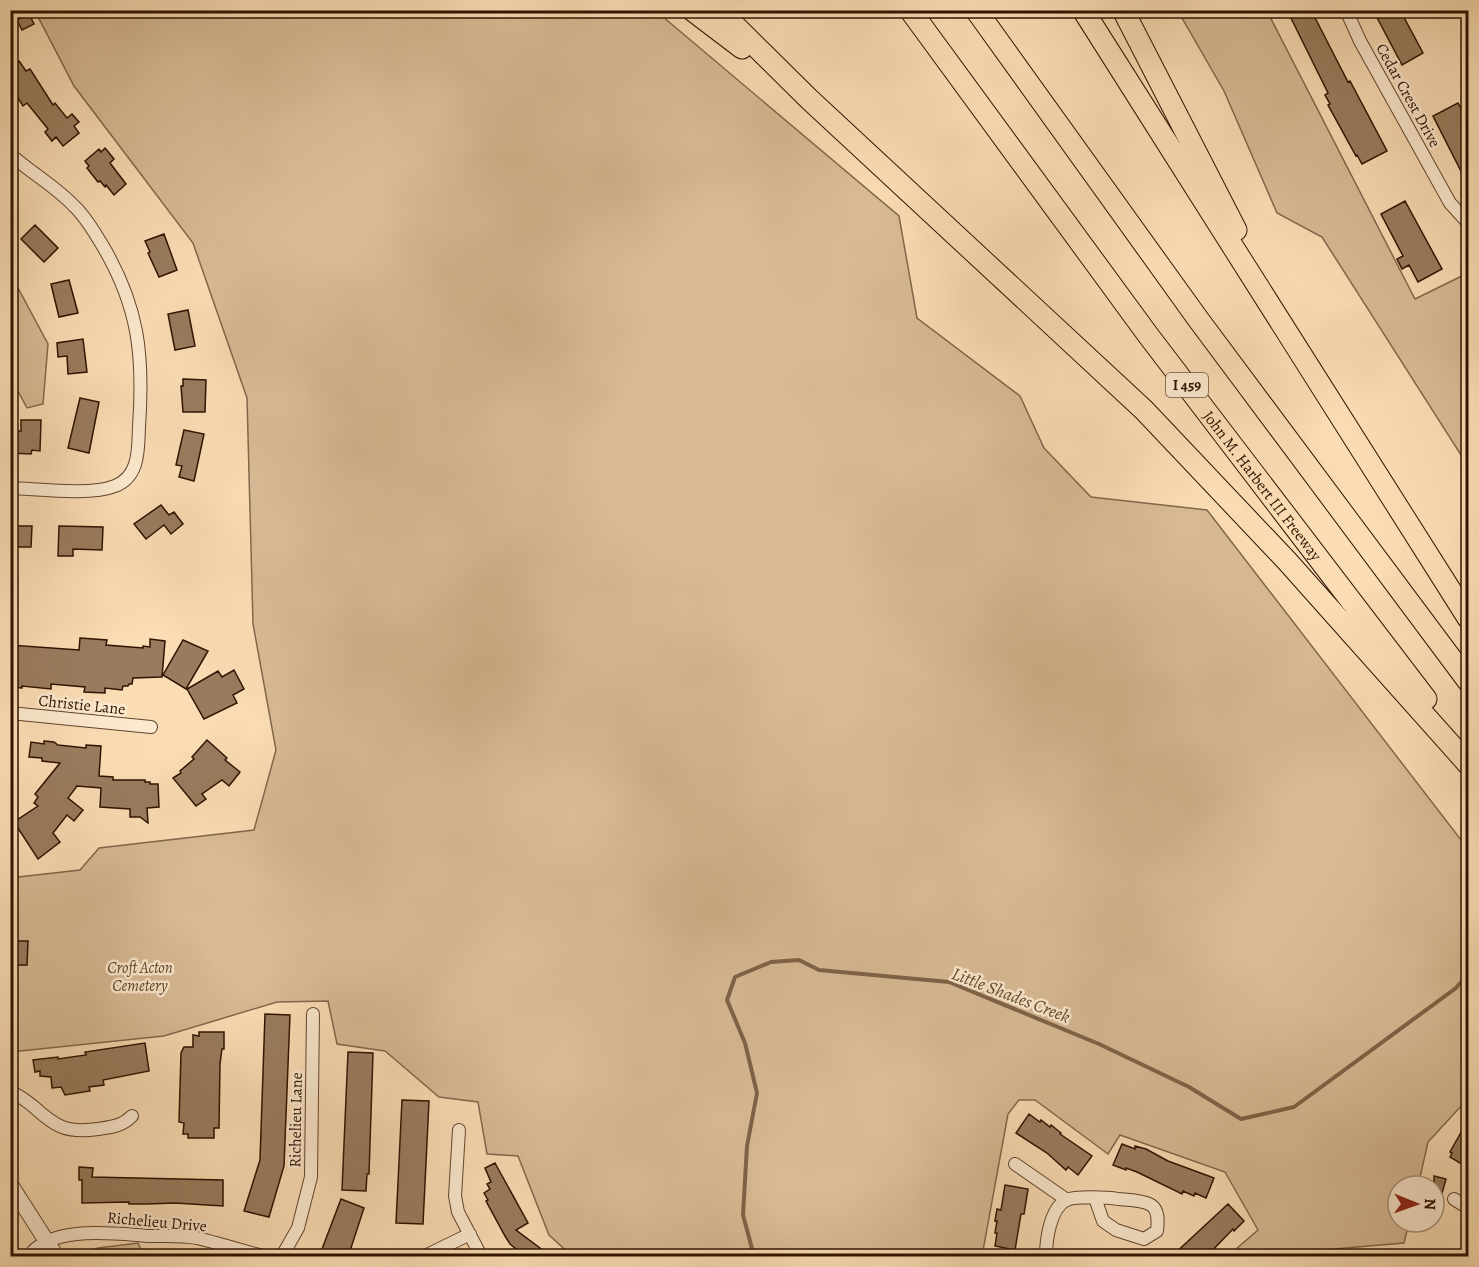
<svg xmlns="http://www.w3.org/2000/svg" width="1479" height="1267" font-family="Alegreya,serif">
<style>
.green{fill:#d8bb96;stroke:#83674c;stroke-width:1.5}
.lines{fill:none;stroke-linecap:round;stroke-linejoin:round}
.stream{stroke:#7f6348;stroke-width:4}
.building{fill:#997c5f;stroke:#2e1301;stroke-width:1.5}
.minor-casing{stroke:#61462e;stroke-width:14}
.tertiary-casing{stroke:#61462e;stroke-width:17}
.motorway-casing{stroke:#2e1301;stroke-width:23}
.minor{stroke:#fce9cf;stroke-width:12}
.tertiary{stroke:#fce9cf;stroke-width:15}
.motorway{stroke:#fbddb5;stroke-width:21}
.labels{text-anchor:middle;stroke-width:5;stroke-linejoin:round;paint-order:stroke}
.shield{fill:#fce9cf;stroke:#6c533f;stroke-width:1.5}
.shield-label{font-size:15px;font-weight:bold;fill:#2e1301}
.street-label{font-size:16px;fill:#2e1301;stroke:#fce9cf}
.park-label{font-size:16px;font-style:italic;fill:#61452e;stroke:#fce9cf}
.water-label{font-size:18px;font-style:italic;fill:#644831;stroke:#fce9cf}
</style>
<rect width="100%" height="100%" fill="#fbddb5"/>
<filter id="stains"><feTurbulence type="fractalNoise" baseFrequency=".00333" numOctaves="4"/><feColorMatrix values="0 0 0 0 .2 0 0 0 0 .09 0 0 0 0 .02 0 0 0 .5 -.17"/></filter>
<radialGradient id="worn" r=".72"><stop offset=".6" stop-color="#630" stop-opacity="0"/><stop offset="1" stop-color="#630" stop-opacity=".3"/></radialGradient>
<!-- green -->
<path class="green" d="M35 11H656L899 216 917 318 1020 396 1044 448 1091 497 1207 510 1468 849V1107L1463 1104 1428 1142 1418 1186H1398V1222H1409L1404 1243 1322 1250 1299 1256H1228L1258 1230 1225 1172 1120 1135 1108 1154 1035 1100H1019L1008 1114 982 1256H572L549 1235 518 1156 487 1154 478 1102 439 1097 385 1051 337 1044 328 1001 277 1002 164 1036 11 1052 10 878 80 870 99 848 254 830 276 750 253 624 247 398 193 243 74 86Z
M1178 11H1267L1415 299 1468 273V466L1322 237 1277 213 1224 91Z
M10 273 48 344 43 404 27 408 11 378Z
M138 1243 144 1256H75L98 1248Z"/>
<g class="lines">
<!-- stream -->
<path class="stream" d="M754 1256 743 1215 747 1146 757 1093 745 1043 727 1000 735 977 771 962 799 960 819 970 949 982 1099 1044 1189 1087 1241 1119 1294 1107 1456 988 1468 974"/>
</g>
<!-- building -->
<path class="building" d="M1287 10H1311L1348 82 1350 81 1387 151 1362 164 1357 155 1356 156 1328 105 1330 104 1325 95 1328 93Z
M1373 10H1400L1423 53 1402 65Z
M29 14 34 24 22 30 17 20Z
M19 61 26 71 30 69 53 105 55 103 67 118 72 114 79 122 74 126 79 133 63 146 56 137 52 141 45 132 48 129 27 103 23 106 10 85V66Z
M1458 103 1463 112 1468 108V185L1433 116Z
M105 148 114 159 110 163 126 184 114 195 106 185 105 187 100 181 98 182 87 168 89 166 85 161 99 149 101 152Z
M1405 201 1442 269 1418 282 1409 265 1402 269 1397 259 1403 256 1381 214Z
M35 225 58 248 44 262 21 239Z
M164 234 177 270 159 277 148 253 150 252 145 241Z
M69 280 78 313 59 317 51 284Z
M188 310 195 346 175 350 168 314Z
M83 339 87 372 68 374 67 356 58 357 57 343Z
M183 379 206 380 205 412H183L181 386H183Z
M80 398 99 402 89 453 68 448Z
M21 420H41L40 451 32 450 31 454 10 453V431H21Z
M184 430 204 434 194 481 179 477 182 466 176 465Z
M161 505 169 515 174 512 183 524 171 534 164 525 146 539 134 524Z
M10 526H32L31 547H10Z
M59 526 103 527 102 550 73 549V556H58Z
M80 638 107 640 106 645 143 648V646L150 647V639L165 641 162 677 133 678 132 684H129L128 686H123L122 690 105 688V693L84 692 85 687 51 684V689L22 686V688L10 687V645L79 650Z
M183 640 208 651 186 689 163 675Z
M234 670 244 689 233 695 237 703 204 719 187 689 218 671 222 677Z
M207 740 227 758 225 760 240 772 229 786 222 780 202 794 206 799 196 806 173 778 181 773 180 771 194 759 192 757Z
M44 741 54 742 58 745 86 748V745L101 746 99 776 113 777V780H145V782H150V784H158L159 807 147 808 148 823 140 817H130V809L100 807 101 788 77 786 68 798 83 810 74 821 67 815 53 833 60 842 38 859 14 822 38 806 34 803 38 797 35 794 60 763 42 761V758L29 757 31 742 44 744Z
M11 941H28L27 965H10Z
M265 1014 290 1015 284 1166 269 1217 244 1211 260 1160Z
M199 1032H224V1049H222L220 1064 219 1128H214V1138H188V1134H183L184 1123 179 1122 181 1053 184 1047H193V1035L199 1036Z
M145 1043 149 1071 103 1080 104 1085 89 1087 90 1091 65 1095 61 1087 52 1088 51 1077 40 1076V1071L35 1072 33 1060 58 1057V1059L86 1055 85 1052Z
M348 1052 373 1053 369 1174H367L366 1191 342 1190Z
M402 1100 429 1101 423 1224 396 1223Z
M1029 1114 1040 1122 1041 1120 1050 1127 1051 1125 1061 1133 1060 1134 1092 1156 1078 1175 1068 1167 1066 1170 1047 1153 1016 1133Z
M1468 1120V1168L1450 1157 1452 1153 1450 1152Z
M1122 1144 1135 1149V1146L1146 1149 1168 1161 1214 1178 1206 1198 1195 1193 1194 1196 1183 1191 1182 1194 1137 1172 1126 1168V1170L1113 1165Z
M495 1163 528 1223 516 1230 552 1257H526L510 1244 505 1236 486 1201 488 1200 484 1193 490 1189 487 1184 491 1182 485 1168Z
M79 1167 93 1168 92 1177 223 1180V1206L175 1203 147 1204H129V1202L82 1203V1180H79Z
M1434 1176 1446 1179 1437 1211 1434 1210Z
M1005 1185 1028 1189 1024 1214H1021L1015 1250 995 1246 997 1233H995L997 1221H995L997 1209 1001 1210Z
M341 1199 364 1208 349 1254 347 1253 346 1257H319Z
M1228 1204 1244 1221 1234 1231 1233 1229 1206 1257H1171Z"/>
<g class="lines">
<!-- minor casing -->
<g class="minor-casing">
<path id="minor" d="M1346 10 1360 41 1450 203 1468 223
M10 154C31 173 55 186 74 206 85 216 93 230 101 243 139 306 144 355 139 427 138 449 140 476 115 486 90 496 39 489 10 488
M10 713 151 727
M10 1092C20 1095 26 1101 34 1107 57 1128 67 1133 98 1129 112 1127 122 1126 132 1116
M459 1130 455 1196 458 1212 481 1256
M1015 1164 1067 1200
M1454 1199 1468 1208
M29 1256C52 1224 116 1234 151 1236 166 1236 182 1235 197 1238 219 1243 241 1251 264 1256
M282 1256 298 1228 311 1177 313 1014
M425 1256 470 1234
M1046 1256C1046 1240 1050 1209 1066 1200 1075 1196 1108 1197 1118 1199 1127 1200 1143 1200 1151 1205 1159 1210 1158 1222 1157 1231L1144 1239 1116 1230 1103 1221 1095 1198"/>
</g>
<!-- tertiary casing -->
<g class="tertiary-casing">
<path id="tertiary" d="M10 1184 56 1256"/>
</g>
<!-- motorway casing -->
<g class="motorway-casing">
<g id="motorway">
<path d="M692 10 742 48"/>
<path d="M719 10 809 99 1144 410 1287 561 1468 764"/>
<path id="s1" d="M910 10 1148 335 1426 699"/>
<path d="M976 10 1198 319 1468 681"/>
<path d="M1083 10 1468 618"/>
<path d="M1123 10 1236 230"/>
</g>
</g>
<!-- minor -->
<use href="#minor" class="minor"/>
<!-- tertiary -->
<use href="#tertiary" class="tertiary"/>
<!-- motorway -->
<use href="#motorway" class="motorway"/>
</g>
<g class="labels">
<!-- shield labels -->
<rect class="shield" x="1166" y="373" width="42" height="24" rx="4.5"/>
<g class="shield-label">
<text x="1187" y="390">I 459</text>
</g>
<!-- street labels -->
<g class="street-label">
<text transform="translate(1409 95) rotate(61)" y="6">Cedar Crest Drive</text>
<text dy="6" stroke="none"><textPath href="#s1" startOffset="592">John M. Harbert III Freeway</textPath></text>
<text transform="translate(82 704) rotate(6)" y="6">Christie Lane</text>
<text transform="translate(295 1120) rotate(-89)" y="6">Richelieu Lane</text>
<text transform="translate(157 1221) rotate(5)" y="6">Richelieu Drive</text>
</g>
<!-- park labels -->
<g class="park-label">
<text x="140" y="973">Croft Acton<tspan x="140" dy="18">Cemetery</tspan></text>
</g>
<!-- water labels -->
<g class="water-label">
<text transform="translate(1011 995) rotate(21)" y="6">Little Shades Creek</text>
</g>
</g>
<!-- margin -->
<rect width="1479" height="1267" fill="none" stroke="#fbddb5" stroke-width="36"/>
<rect x="12" y="12" width="1455" height="1243" fill="none" stroke="#2e1301" stroke-width="3"/>
<rect x="18" y="18" width="1443" height="1231" fill="none" stroke="#2e1301" stroke-width="1.5"/>
<!-- north arrow -->
<g transform="translate(1416 1204) rotate(91)"><circle r="28" fill="#fce9cf" stroke="#aa937d" stroke-width="1.5"/>
<path d="M0-4.5L10 22L0 15L-10 22Z" fill="#8f2418"/>
<text y="-9" font-size="16" font-weight="bold" text-anchor="middle" fill="#2e1301">N</text>
</g>
<rect width="100%" height="100%" filter="url(#stains)"/>
<rect width="100%" height="100%" fill="url(#worn)"/>
</svg>
